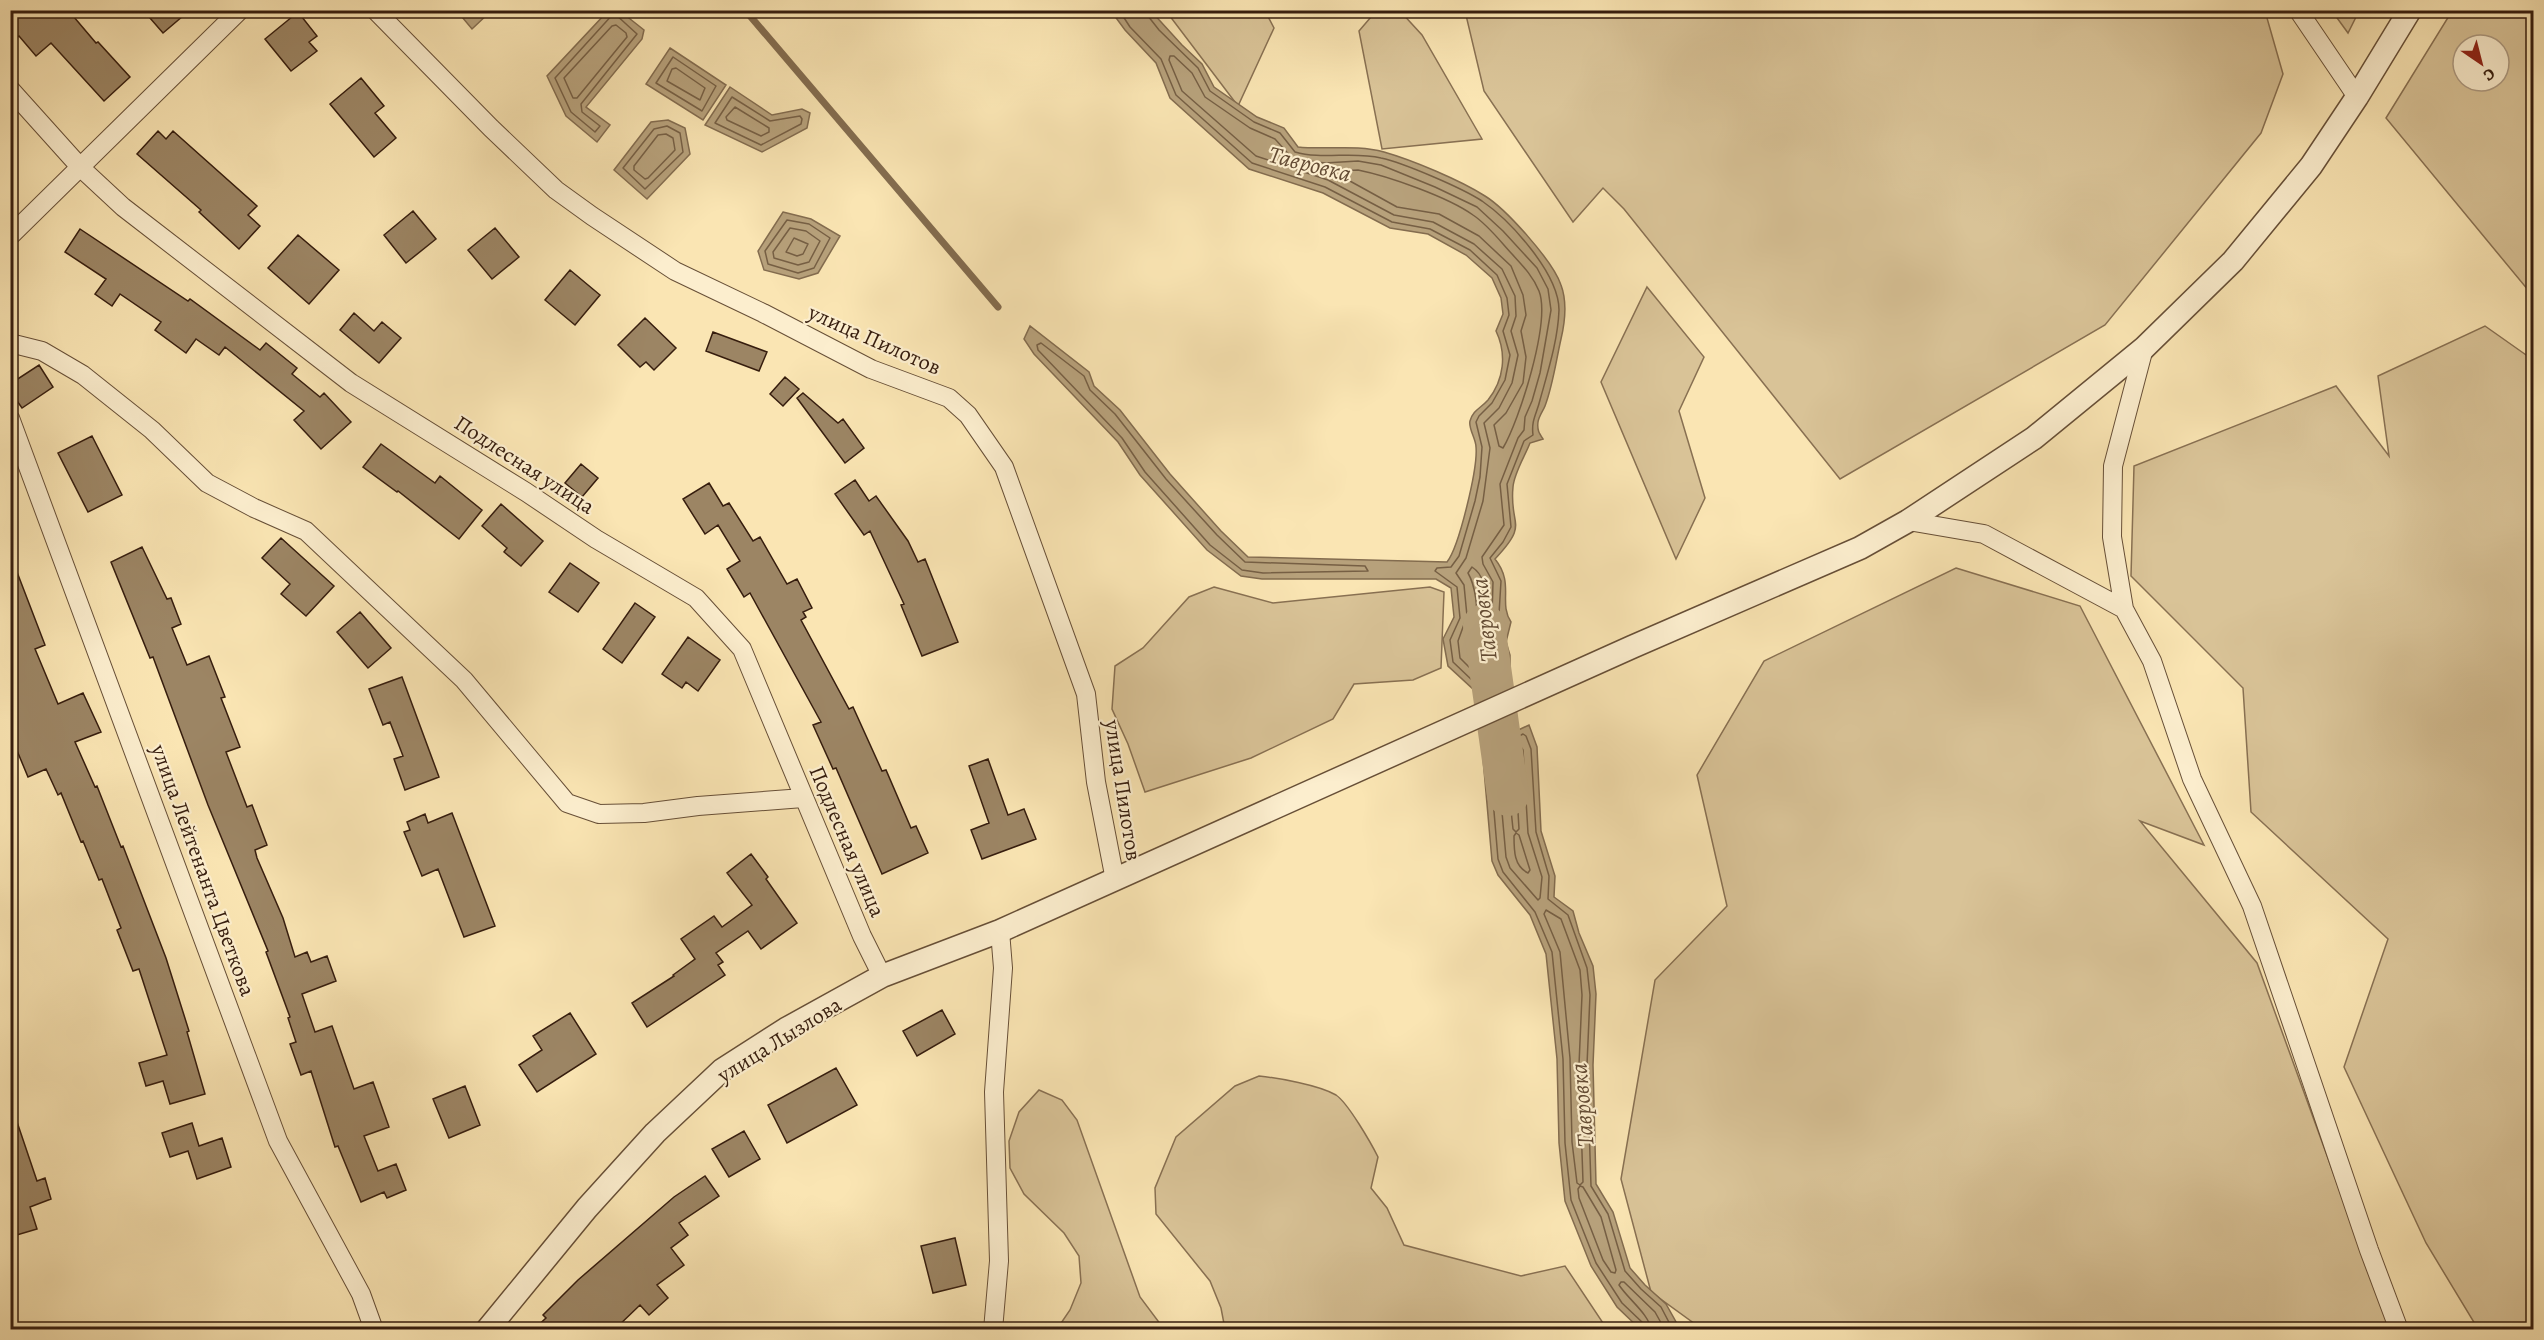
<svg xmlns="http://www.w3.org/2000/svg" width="2544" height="1340" font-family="Alegreya,serif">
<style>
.green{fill:#d9c397;stroke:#887052;stroke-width:1.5;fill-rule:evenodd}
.water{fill:#b7a17b;stroke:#836c4f;stroke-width:1.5}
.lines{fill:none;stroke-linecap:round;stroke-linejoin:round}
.shore{stroke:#765f44;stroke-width:1.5}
.stream{stroke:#836c4f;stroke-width:7}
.river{stroke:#b7a17b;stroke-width:42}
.building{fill:#9c8564;stroke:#361d0e;stroke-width:1.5}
.minor-casing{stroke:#674f37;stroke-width:20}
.tertiary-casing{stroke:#674f37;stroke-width:25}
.minor{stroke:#fceece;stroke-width:18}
.tertiary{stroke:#fceece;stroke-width:22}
.labels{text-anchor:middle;stroke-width:4.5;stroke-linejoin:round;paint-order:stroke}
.street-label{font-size:22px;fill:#361d0e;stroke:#fceece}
.water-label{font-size:24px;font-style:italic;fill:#634b34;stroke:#fceece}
</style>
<rect width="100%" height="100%" fill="#fae5b3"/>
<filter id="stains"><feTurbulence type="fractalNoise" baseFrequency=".00333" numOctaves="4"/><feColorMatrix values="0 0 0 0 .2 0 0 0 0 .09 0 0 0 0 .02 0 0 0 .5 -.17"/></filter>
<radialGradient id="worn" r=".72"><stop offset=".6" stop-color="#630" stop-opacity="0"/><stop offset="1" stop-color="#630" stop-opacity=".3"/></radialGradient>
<!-- green -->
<path class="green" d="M1377 10 1400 11 1422 35 1482 139 1382 149 1359 31Z
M1166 11H1265L1274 28 1238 106Z
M1465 11H2265L2283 74 2261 133 2105 325 1840 479 1624 209 1603 188 1573 222 1484 91Z
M2332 11H2359L2348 33Z
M2452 11H2533V296L2386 118ZM2463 45H2499V81H2463Z
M1647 287 1704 357 1679 411 1705 498 1676 559 1601 382Z
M2533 323V1329H2478L2426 1243 2344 1067 2388 939 2251 812 2243 688 2131 576 2134 466 2336 386 2389 456 2378 376 2485 326 2529 357Z
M1956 568 2080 606 2204 845 2140 821 2257 963 2390 1329H1702L1651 1292 1621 1179 1655 980 1727 906 1697 775 1764 661Z
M1214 587 1273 603 1430 587 1444 592 1441 668 1413 680 1354 684 1333 719 1251 758 1145 792 1128 744 1112 709 1115 666 1143 648 1189 597Z
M1259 1076C1278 1078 1319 1085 1336 1095 1348 1103 1371 1143 1378 1157L1371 1188 1387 1208 1404 1245 1521 1276 1565 1266 1607 1329H1225L1221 1308 1210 1281 1156 1214 1155 1188 1176 1137 1235 1086Z
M1039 1090 1062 1100 1077 1120 1140 1297 1164 1329H1057L1070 1310 1081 1283 1079 1256 1064 1233 1024 1194 1010 1168 1009 1141 1019 1112Z"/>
<!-- water -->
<path class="water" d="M457 11H491L472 29Z
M620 11 644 30 642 39 586 107 610 125 597 142 566 116 547 76 606 13Z
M1111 11H1151L1182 45 1202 64 1214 87 1257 117 1284 128 1298 147C1327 150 1356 144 1384 152 1412 160 1460 180 1485 196 1506 209 1553 261 1561 285 1567 301 1565 322 1561 339 1556 361 1553 385 1545 406 1543 411 1539 416 1538 422 1537 430 1539 433 1543 439L1530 443C1525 456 1514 473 1513 487 1509 527 1530 522 1495 559 1515 584 1498 602 1511 622L1506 642 1510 655V673L1473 689 1448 666 1443 639 1454 617 1451 588 1436 579H1262L1241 576 1207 550 1140 475 1118 442 1034 354 1024 339 1030 326 1089 372 1094 386 1120 410 1170 474 1221 531 1248 557 1447 562C1459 547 1478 468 1476 447 1476 439 1468 428 1470 421 1473 410 1481 408 1488 400 1504 380 1507 354 1496 331L1503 314 1501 298 1492 278 1466 255 1428 234 1390 228 1323 193 1249 169 1170 98 1156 63 1125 30Z
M670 48 726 85 703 120 646 84Z
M730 87 772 115 802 109 810 113 807 128 762 152 705 125Z
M668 120 685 128 690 154 647 199 614 170 651 122Z
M783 212 811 219 840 236 818 273 799 279 764 270 758 251Z
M1529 725 1537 747 1541 831 1555 876 1554 897 1573 911 1579 933 1593 966 1596 994 1593 1065 1596 1184 1613 1212 1630 1268 1645 1285 1666 1304 1680 1329H1640L1617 1307 1591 1266 1565 1201 1559 1143 1557 1059 1546 954 1530 915 1498 875 1492 861 1482 747Z"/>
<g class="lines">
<!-- shore -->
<path class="shore" d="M1119 10 1130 27 1161 59 1176 95 1252 163 1325 187 1392 222 1430 229 1470 250 1497 275 1507 298 1509 315 1503 331 1510 355 1505 380 1492 403 1479 416 1476 422 1482 447 1480 477 1475 501 1459 556 1451 567 1437 568 1435 571 1457 587 1460 618 1450 640 1453 662 1474 682 1503 670 1504 656 1500 642 1504 624 1499 614 1501 581 1490 558 1503 542 1511 527 1507 484 1524 441 1533 435C1531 420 1537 413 1540 400 1548 371 1558 340 1559 310 1559 274 1511 221 1482 201 1462 188 1404 163 1381 158 1353 151 1322 160 1295 152L1280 133 1254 122 1210 91 1198 68 1159 30 1148 16 1147 10
M614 13 637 34 581 104 582 112 600 126 595 132 571 112 555 78Z
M616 25 626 33 627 37 577 98H573L564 78 612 26Z
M1170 56H1174L1192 73 1205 97 1250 128 1275 139 1293 159 1325 163 1358 161 1381 165 1435 187 1477 207 1503 231 1537 268 1548 289 1551 310 1540 373 1532 401 1525 417 1524 430 1518 438 1500 484 1504 525 1482 557 1483 564 1493 582 1492 615 1496 625 1492 643 1496 657 1495 665 1475 673 1460 658 1458 641 1467 616 1464 585 1456 573 1466 558 1483 501 1490 448 1484 423 1499 408 1512 383 1518 355 1511 331 1516 316 1515 296 1502 269 1474 244 1433 222 1394 215 1328 180 1256 156 1182 91 1169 60Z
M673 57 716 86 702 111 656 83Z
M676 68 705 88 700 100 667 81 672 69Z
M732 97 770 121 800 116 802 119 801 124 761 145 715 123Z
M735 107 769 128V132L761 136 727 120 726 117Z
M667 126 680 133 683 152 645 189 623 168 654 129Z
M666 134 673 138 675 150 648 178 645 179 634 170V166L658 135Z
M1358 170C1388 176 1448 197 1473 215 1488 225 1500 241 1512 254 1522 265 1533 276 1539 291 1551 322 1519 421 1503 448L1499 446 1494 425 1506 413 1523 383 1526 357 1521 331 1526 315 1523 295 1511 266 1479 236 1439 214 1397 207 1339 175 1341 171Z
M787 220 809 224 830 238 814 268 798 273 768 264 765 251Z
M790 228 806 231 820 241 809 262 798 265 774 258 773 252Z
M794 238 808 244 803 254 797 256 786 252Z
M1041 343 1084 376 1090 390 1115 414 1166 479 1217 535 1245 562 1365 566 1368 571 1263 573 1242 570 1210 545 1145 472 1122 438 1038 350 1037 345Z
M1472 567C1490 579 1481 597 1483 615 1483 620 1487 624 1486 629 1485 640 1484 646 1487 657L1478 662 1469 655C1466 639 1471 638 1475 624 1479 610 1475 585 1468 573Z
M1519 744 1523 750 1528 833 1542 877 1540 898 1538 900 1510 868 1506 857 1497 756Z
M1512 758 1515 760 1519 829 1516 832 1513 829 1506 762Z
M1516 833 1519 835 1530 870 1528 873C1514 866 1514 851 1514 836Z
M1546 910 1561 919 1580 970 1582 995 1579 1065 1583 1182 1580 1185 1577 1183 1572 1142 1570 1058 1560 952 1544 914Z
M1580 1186 1583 1187 1601 1217 1616 1270 1615 1273 1611 1272 1603 1260 1579 1198 1578 1189Z
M1644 1330 1643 1323 1622 1303 1596 1263 1571 1200 1565 1143 1563 1059 1552 952 1535 912 1503 872 1498 859 1489 752 1523 734 1526 736 1531 749 1536 832 1549 876 1548 899 1568 915 1587 968 1590 995 1587 1065 1591 1186 1608 1214 1625 1271 1641 1289 1661 1307 1673 1330
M1651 1330C1650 1315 1628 1299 1619 1285L1621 1282H1624L1655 1312 1665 1330"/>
<!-- stream -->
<path class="stream" d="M745 10 998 307"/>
<!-- river -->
<path class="river" d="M1484 625 1508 795"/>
</g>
<!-- building -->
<path class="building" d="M10 10H68L96 43 98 42 130 77 104 101 51 43 36 56 19 36 10 43Z
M143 10H190L163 33Z
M298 12 317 36 309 42 317 51 291 71 265 39Z
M361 78 384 106 375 113 396 138 374 157 330 104Z
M158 131 166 139 173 131 257 206 248 215 260 226 239 249 199 212 201 210 137 154Z
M413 211 436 239 406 263 384 235Z
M495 228 519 257 492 279 468 250Z
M80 229 188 301 190 299 260 350 266 343 297 368 292 374 320 397 324 393 351 422 321 449 294 420 304 411 225 347 219 355 196 339 186 353 155 330 161 322 120 294 112 306 95 294 106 279 65 252Z
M298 235 339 270 309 304 268 268Z
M570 270 600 295 575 325 545 300Z
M354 313 374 331 382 322 401 338 379 363 340 330Z
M645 318 676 348 654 370 646 362 640 367 618 345Z
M713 332 767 352 759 371 706 351Z
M39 365 53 387 22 408 10 391V384Z
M785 377 799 389 783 406 770 394Z
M803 393 838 423 843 419 864 448 845 463 797 398Z
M92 436 122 495 88 512 58 453Z
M381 444 435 483 440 476 482 510 459 539 398 491 397 492 363 467Z
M581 464 598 478 582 497 565 483Z
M855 480 869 501 876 496 908 541 918 562 925 559 958 642 922 656 901 605 904 604 870 531 864 535 835 494Z
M709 483 723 506 729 503 753 541 760 537 787 584 797 579 812 608 803 612 806 617 801 620 849 709 853 707 882 771 886 770 911 828 916 826 928 853 882 874 836 768 833 769 813 725 821 722 750 593 744 597 727 569 740 561 718 525 705 534 683 499Z
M501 504 543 541 521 566 504 552 507 548 482 526Z
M281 538 334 586 306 616 281 594 290 584 262 558Z
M142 547 167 599 171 598 181 624 172 628 187 665 209 656 225 697 221 698 240 747 226 752 247 807 252 805 267 845 255 850 257 858 283 918 295 957 307 952 311 962 327 956 336 981 302 994 315 1032 332 1026 354 1089 373 1082 389 1127 364 1136 378 1171 396 1164 406 1190 387 1198 384 1192 361 1202 338 1146 335 1147 311 1071 301 1075 290 1044 296 1042 288 1018 290 1017 266 952 268 951 208 805 153 657 150 658 111 562Z
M12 559 45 645 35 649 58 704 83 693 101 732 75 742 95 787 97 786 121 847 123 846 166 958 189 1031 187 1032 205 1094 170 1104 163 1081 146 1086 139 1063 167 1055 139 969 133 971 117 930 121 928 102 879 99 880 83 841 81 842 61 793 58 795 46 769 28 777 13 741 17 740 10 725V641L15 639 10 626Z
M570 563 599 583 578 612 549 592Z
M635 603 655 617 622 663 603 649Z
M360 612 391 648 368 668 337 632Z
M688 637 720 660 698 691 686 682 682 688 662 674Z
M402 677 439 777 405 790 394 759 403 756 390 722 383 725 369 689Z
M988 759 1008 815 1024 809 1036 839 982 859 971 830 989 823 969 766Z
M452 813 495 926 464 937 438 869 422 876 404 832 410 830 407 822 425 814 428 823Z
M751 854 768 877 766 879 797 923 761 949 748 931 716 953 723 962 718 965 725 975 647 1027 632 1003 674 976 673 975 695 959 681 939 714 916 722 927 752 905 727 873Z
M942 1010 955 1034 917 1056 903 1031Z
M570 1013 596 1054 537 1092 519 1065 542 1050 533 1036Z
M836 1068 857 1105 787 1143 768 1105Z
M465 1086 480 1125 449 1138 433 1099Z
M10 1113H14L37 1181 45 1178 51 1199 30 1207 37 1229 10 1237Z
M192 1123 199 1146 222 1138 231 1167 197 1179 188 1151 170 1157 162 1133Z
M744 1131 760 1159 729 1177 712 1149Z
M705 1176 719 1196 679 1223 688 1235 671 1248 684 1265 657 1285 668 1298 649 1315 640 1305 615 1329H534L546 1318 543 1315 578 1280 674 1197Z
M955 1238 966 1285 933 1293 921 1246Z"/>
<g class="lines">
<!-- minor casing -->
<g class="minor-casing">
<path id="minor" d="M375 10 491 128 556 190 592 216 675 271 763 313 871 369 949 398 968 415 1004 467 1086 694 1096 782 1115 880
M2298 10 2357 97
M10 89 81 168 123 207 351 383 526 492 596 539 696 598 742 649 862 936 882 976
M10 236 240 10
M10 343 42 351 83 375 152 430 207 483 254 508 306 531 464 680 567 803 599 814 644 813 698 806 803 798
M2144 348 2113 466 2112 537 2124 609 2152 661 2192 779 2252 906 2369 1250 2399 1330
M10 418 278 1141 361 1294 374 1330
M1908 521 1984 534 2124 609
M993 1330 999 1261 994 1092 1003 968 1000 931"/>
</g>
<!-- tertiary casing -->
<g class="tertiary-casing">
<path id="tertiary" d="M487 1330 587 1208 655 1133 722 1070 786 1029 882 976 1000 931 1632 647 1860 548 1908 521 2034 438 2144 348 2233 261 2311 166 2357 97 2410 10"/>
</g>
<!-- minor -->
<use href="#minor" class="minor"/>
<!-- tertiary -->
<use href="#tertiary" class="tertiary"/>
</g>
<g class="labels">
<!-- street labels -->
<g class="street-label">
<text transform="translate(875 339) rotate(24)" y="8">улица Пилотов</text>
<text transform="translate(525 464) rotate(33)" y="8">Подлесная улица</text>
<text transform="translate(1124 790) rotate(81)" y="8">улица Пилотов</text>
<text transform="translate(848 841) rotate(67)" y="8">Подлесная улица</text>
<text transform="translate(204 870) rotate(70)" y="8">улица Лейтенанта Цветкова</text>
<text transform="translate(779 1039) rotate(-32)" y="8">улица Лызлова</text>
</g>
<!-- water labels -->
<g class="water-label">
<text transform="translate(1310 164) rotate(14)" y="8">Тавровка</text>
<text transform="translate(1484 620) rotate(-97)" y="8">Тавровка</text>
<text transform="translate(1582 1105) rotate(-95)" y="8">Тавровка</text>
</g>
</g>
<!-- margin -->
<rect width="2544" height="1340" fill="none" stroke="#fae5b3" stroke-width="36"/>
<rect x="12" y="12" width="2520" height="1316" fill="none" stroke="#361d0e" stroke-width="3"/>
<rect x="18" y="18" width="2508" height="1304" fill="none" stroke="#361d0e" stroke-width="1.5"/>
<!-- north arrow -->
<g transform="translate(2481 63) rotate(145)"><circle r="28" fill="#fceece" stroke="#ad9a81" stroke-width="1.5"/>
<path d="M0-4.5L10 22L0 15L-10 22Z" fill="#8f2418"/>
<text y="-9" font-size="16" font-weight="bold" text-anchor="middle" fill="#361d0e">С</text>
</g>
<rect width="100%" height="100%" filter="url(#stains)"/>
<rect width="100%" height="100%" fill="url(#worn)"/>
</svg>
